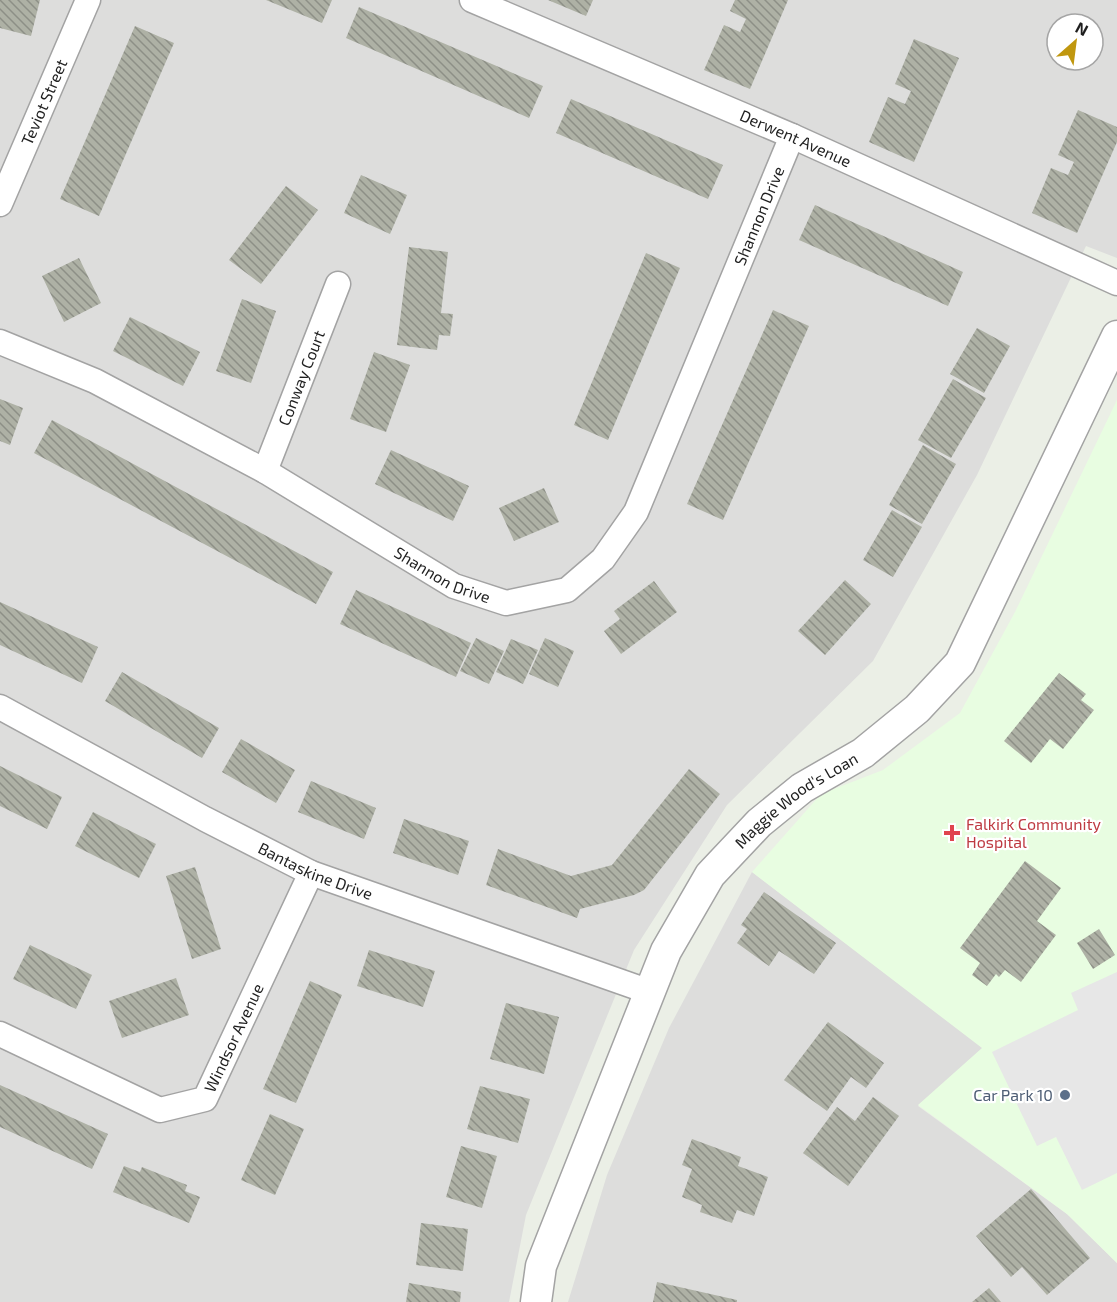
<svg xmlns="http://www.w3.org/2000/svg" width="1117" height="1302" font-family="'Exo 2',sans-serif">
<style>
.residential{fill:#dddddc;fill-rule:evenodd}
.education{fill:#e8fde1}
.parking{fill:#e7e7e7}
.building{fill:url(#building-back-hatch)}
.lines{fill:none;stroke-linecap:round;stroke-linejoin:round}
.minor-casing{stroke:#a3a3a3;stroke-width:27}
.tertiary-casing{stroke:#a3a3a3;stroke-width:33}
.minor{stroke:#fff;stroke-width:24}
.tertiary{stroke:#fff;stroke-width:30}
.health-dot{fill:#e0444e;stroke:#fff;stroke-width:2}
.service-dot{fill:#5c6f8a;stroke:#fff;stroke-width:2}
.labels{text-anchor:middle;stroke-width:4.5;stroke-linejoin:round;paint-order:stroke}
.street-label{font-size:16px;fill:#1f1f1f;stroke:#fff}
.health-label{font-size:16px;fill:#be3a42;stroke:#fff;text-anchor:start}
.service-label{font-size:16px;fill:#4e5e75;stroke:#fff;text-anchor:end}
</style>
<defs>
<pattern id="building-back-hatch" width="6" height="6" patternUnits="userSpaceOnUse" patternTransform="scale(1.5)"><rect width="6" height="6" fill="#aeb1a5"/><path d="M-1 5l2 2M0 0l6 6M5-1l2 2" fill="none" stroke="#8d8f86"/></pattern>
</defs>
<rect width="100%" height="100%" fill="#ebefe6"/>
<!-- residential -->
<path class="residential" d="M0 0H1117V258L1086 246 977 475 873 661 727 805 634 950 526 1215 509 1302H0ZM1057 24H1093V60H1057Z
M752 872 983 1048 918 1106 1067 1214 1117 1263V1302H568L607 1175 669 1028Z"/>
<!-- education -->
<path class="education" d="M1117 400V1263L1067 1214 918 1105 982 1048 752 872 821 794 883 770 960 713 1015 612Z"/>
<!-- parking -->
<path class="parking" d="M1117 972V1173L1082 1190 1056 1137 1037 1146 992 1052 1078 1010 1071 993Z"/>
<!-- building -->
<path class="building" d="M0 0H40L31 36 0 28Z
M266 0H332L322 23Z
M548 0H593L586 16Z
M735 0H788L750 89 704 70 724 25 740 32 746 19 730 11Z
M359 7 543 86 529 118 346 38Z
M135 26 174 43 99 216 60 199Z
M914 39 959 58 914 162 869 142 888 97 905 104 911 91 895 84Z
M571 99 723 165 708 199 556 133Z
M1078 110 1117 127V142L1077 233 1032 213 1051 168 1068 175 1074 162 1058 155Z
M361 175 407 195 390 234 344 213Z
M286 186 318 210 261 284 229 260Z
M815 205 963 272 948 306 799 240Z
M409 247 448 252 441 313 453 314 450 336 439 335 437 350 397 345Z
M646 253 680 268 608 440 574 425Z
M79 258 101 303 64 322 42 276Z
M242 299 276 311 251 383 216 371Z
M773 310 809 326 723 520 687 504Z
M130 317 200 352 183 386 113 351Z
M977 328 1010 346 984 393 950 374Z
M374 352 410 365 386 432 350 419Z
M953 379 986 398 951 458 918 440Z
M0 399 23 408 10 445 0 441Z
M52 420 333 572 316 604 34 453Z
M923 445 956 464 922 524 889 505Z
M391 450 469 486 453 521 375 484Z
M544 488 559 522 514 541 499 508Z
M892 510 922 527 893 577 863 560Z
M845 580 871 604 825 655 798 631Z
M654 581 677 612 621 654 604 631 620 619 614 611Z
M356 590 471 643 456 677 340 624Z
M0 602 98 647 82 683 0 645Z
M476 638 504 651 489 684 460 671Z
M545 638 574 651 558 687 529 674Z
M511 639 538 650 523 684 496 672Z
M122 672 219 728 202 758 105 701Z
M1059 673 1086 694 1081 700 1094 710 1063 749 1050 739 1031 763 1004 741Z
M241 739 295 770 276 803 222 772Z
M0 766 62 797 47 829 0 806Z
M689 769 720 794 644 890 634 895 580 909 577 918 486 885 498 849 571 876 612 865Z
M311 781 376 808 364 839 298 812Z
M93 812 156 844 139 878 75 846Z
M404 819 469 841 458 875 393 853Z
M1025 861 1061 888 1037 921 1056 935 1021 982 1005 970 999 977 996 974 987 986 972 975 980 963 960 948Z
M195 867 221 949 192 959 166 876Z
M764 892 836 943 814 974 779 951 769 966 737 943 747 929 741 925Z
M1099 929 1115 955 1093 969 1077 943Z
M30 945 92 975 76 1009 13 979Z
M369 950 435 971 423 1007 357 986Z
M176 978 189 1015 122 1038 109 1001Z
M310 981 342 995 296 1103 263 1089Z
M506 1003 559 1017 544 1074 490 1059Z
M828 1022 884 1063 866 1088 851 1077 827 1111 784 1080Z
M0 1085 108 1134 92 1169 0 1127Z
M480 1086 530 1099 518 1143 467 1129Z
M873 1097 899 1116 848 1186 803 1153 837 1107 855 1121Z
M270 1114 304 1129 275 1195 241 1180Z
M692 1139 741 1157 738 1166 768 1177 754 1216 737 1210 732 1223 700 1212 702 1205 682 1197 692 1169 682 1165Z
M461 1146 497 1156 482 1208 446 1197Z
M124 1166 140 1172 142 1167 187 1185 185 1191 200 1197 189 1223 113 1192Z
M1031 1189 1090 1258 1047 1295 1022 1267 1011 1277 976 1236Z
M421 1223 468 1229 463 1271 416 1265Z
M657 1282 737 1300V1302H653Z
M409 1283 461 1292 460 1302H406Z
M989 1288 1001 1302H972Z"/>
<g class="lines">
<!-- minor casing -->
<g class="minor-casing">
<g id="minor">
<path id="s1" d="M472 0 792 136 1117 283"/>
<path id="s2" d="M0 204 88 0"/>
<path id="s3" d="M0 342 95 381 265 471 454 586 506 603 567 590 603 559 636 512 792 136"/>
<path id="s4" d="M265 471 338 284"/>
<path id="s5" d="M0 707 205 819 311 873 650 992"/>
<path id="s6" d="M0 1034 160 1110 205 1099 311 873"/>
</g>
</g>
<!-- tertiary casing -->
<g class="tertiary-casing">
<g id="tertiary">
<path id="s7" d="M536 1302 541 1266 666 951 710 875 759 823 802 788 863 753 917 709 960 663 1117 336"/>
</g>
</g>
<!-- minor -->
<use href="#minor" class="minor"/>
<!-- tertiary -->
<use href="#tertiary" class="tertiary"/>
</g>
<!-- markers -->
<path class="health-dot" d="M949 824h6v6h6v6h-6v6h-6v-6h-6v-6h6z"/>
<circle class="service-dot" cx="1065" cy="1095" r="6"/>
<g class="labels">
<!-- street labels -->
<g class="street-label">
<text dy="6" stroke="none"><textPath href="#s2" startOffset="111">Teviot Street</textPath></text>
<text dy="6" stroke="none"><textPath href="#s1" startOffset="352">Derwent Avenue</textPath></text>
<text dy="6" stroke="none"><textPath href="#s3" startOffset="1059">Shannon Drive</textPath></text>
<text dy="6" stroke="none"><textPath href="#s4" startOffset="100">Conway Court</textPath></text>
<text dy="6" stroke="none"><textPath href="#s3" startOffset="501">Shannon Drive</textPath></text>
<text dy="6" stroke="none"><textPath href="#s7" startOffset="578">Maggie Wood's Loan</textPath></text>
<text dy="6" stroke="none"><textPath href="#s5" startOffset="356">Bantaskine Drive</textPath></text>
<text dy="6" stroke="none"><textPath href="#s6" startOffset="291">Windsor Avenue</textPath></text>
</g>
<!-- health labels -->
<g class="health-label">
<text x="966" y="830">Falkirk Community<tspan x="966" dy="18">Hospital</tspan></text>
</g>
<!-- service labels -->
<g class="service-label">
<text x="1053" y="1101">Car Park 10</text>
</g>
</g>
<!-- north arrow -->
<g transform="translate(1075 42) rotate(28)"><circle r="28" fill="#ffffff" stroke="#a5a5a5" stroke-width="1.5"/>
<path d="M0-4.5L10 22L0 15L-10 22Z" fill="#c0970f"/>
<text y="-9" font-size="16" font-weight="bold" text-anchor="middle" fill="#1f1f1f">N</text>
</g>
</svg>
